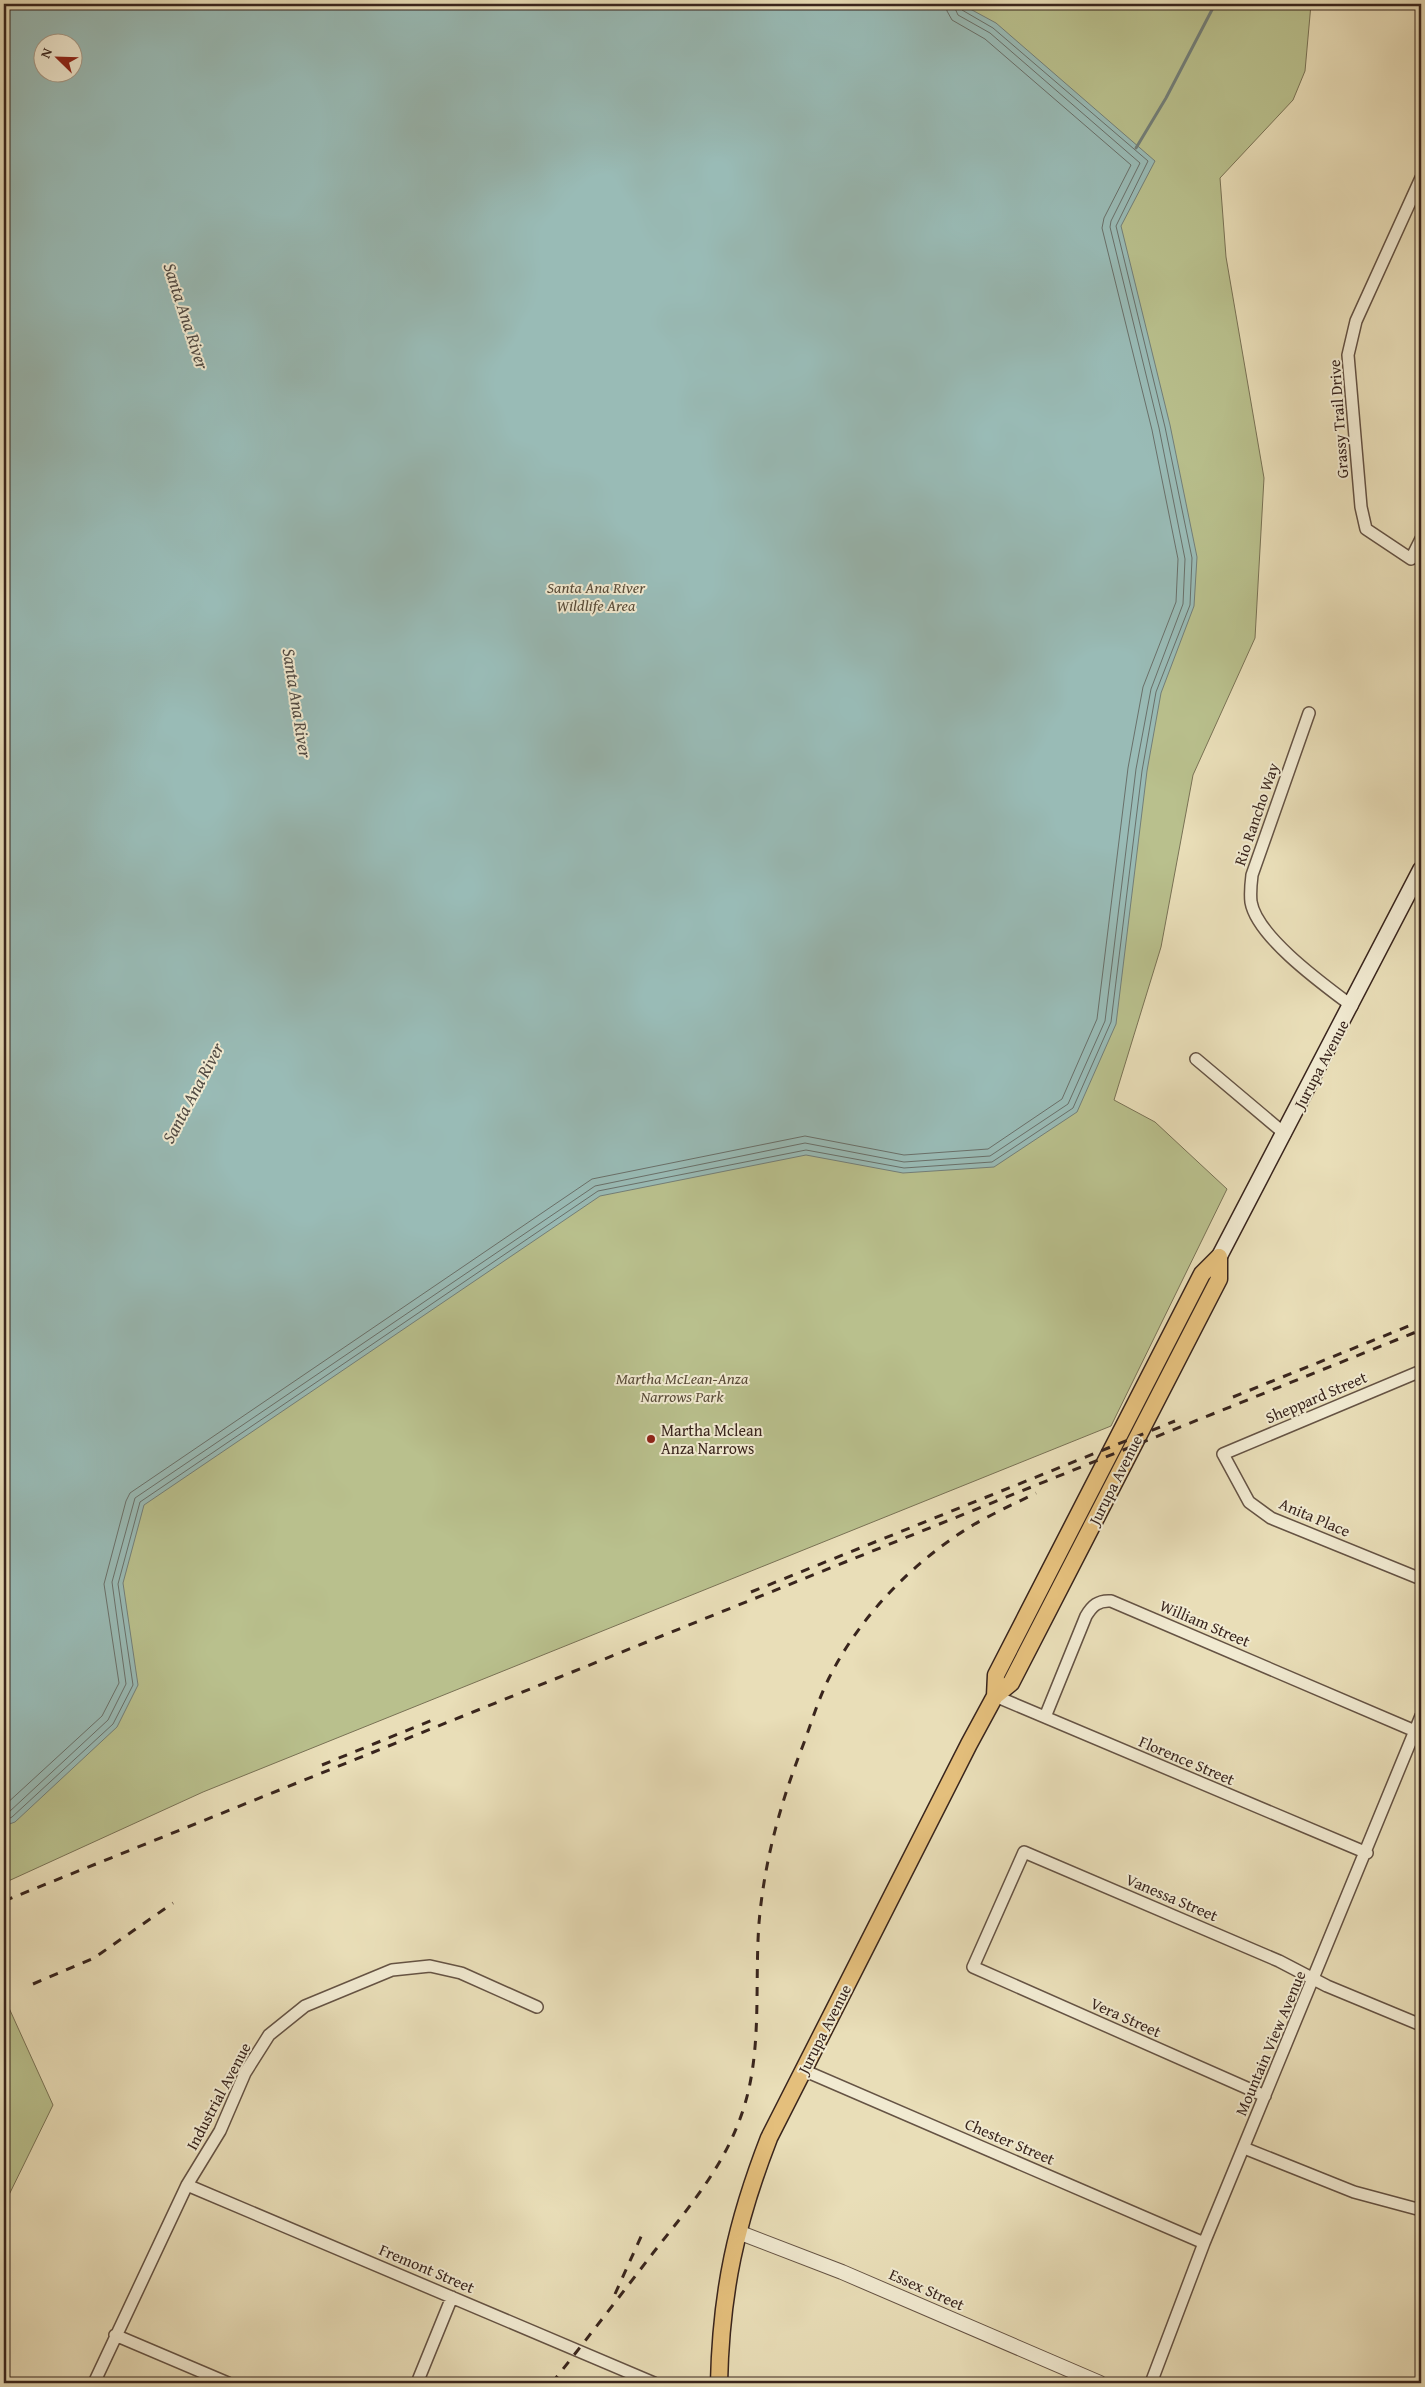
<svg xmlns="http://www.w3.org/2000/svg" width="1425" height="2387" font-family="'Gentium Book Plus',serif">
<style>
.green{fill:#b9c08d;stroke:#797255;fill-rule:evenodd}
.water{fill:#99bbb6;stroke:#737f79;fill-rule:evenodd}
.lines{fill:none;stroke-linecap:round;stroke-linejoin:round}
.shore{stroke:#69706a;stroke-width:1}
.stream{stroke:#737f79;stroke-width:3}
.minor-casing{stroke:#655344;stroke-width:14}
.tertiary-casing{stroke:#655344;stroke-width:16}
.secondary-casing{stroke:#39251d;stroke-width:18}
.primary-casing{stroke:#39251d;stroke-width:19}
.minor{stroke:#f1ead1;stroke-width:11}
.tertiary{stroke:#f1ead1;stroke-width:14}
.secondary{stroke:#f1ead1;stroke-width:15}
.primary{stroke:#e4bf7c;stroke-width:16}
.rail{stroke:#39251d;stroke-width:3;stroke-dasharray:9 9;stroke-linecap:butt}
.poi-dot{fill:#8f2418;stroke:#f1ead1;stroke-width:2}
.labels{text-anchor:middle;stroke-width:4;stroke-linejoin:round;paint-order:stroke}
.street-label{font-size:16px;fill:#39251d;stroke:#f1ead1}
.park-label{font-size:16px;font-style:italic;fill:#594c39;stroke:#f1ead1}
.poi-label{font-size:16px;fill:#39251d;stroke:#f1ead1;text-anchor:start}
.water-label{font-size:18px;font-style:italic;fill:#514a43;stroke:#f1ead1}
</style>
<rect width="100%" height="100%" fill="#e9deb8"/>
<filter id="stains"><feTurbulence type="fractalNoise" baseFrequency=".004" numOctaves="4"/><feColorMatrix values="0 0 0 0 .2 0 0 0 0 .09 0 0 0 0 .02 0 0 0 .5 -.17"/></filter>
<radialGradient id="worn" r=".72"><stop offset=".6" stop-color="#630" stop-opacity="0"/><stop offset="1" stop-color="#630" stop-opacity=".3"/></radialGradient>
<!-- green -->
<path class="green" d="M4 4H1311L1305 71 1293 100 1220 178 1226 257 1264 478 1255 638 1193 775 1161 947 1114 1100 1155 1122 1227 1189 1111 1426 203 1792 4 1883ZM42 42H72V72H42Z
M4 1997 53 2105 4 2205Z"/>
<!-- water -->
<path class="water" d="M4 4H961L996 23 1155 161 1121 226 1170 425 1197 557 1194 606 1161 693 1147 771 1116 1024 1077 1112 994 1167 903 1173 806 1155 600 1196 144 1505 123 1583 138 1685 117 1727 15 1822 4 1826ZM42 42H72V72H42Z"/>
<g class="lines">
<!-- shore -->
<path class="shore" d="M4 1806 102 1716 119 1683 104 1584 126 1501 130 1493 592 1179 805 1136 904 1155 988 1149 1062 1099 1097 1019 1128 768 1143 687 1176 602 1178 559 1152 430 1102 228 1104 218 1131 165 985 39 952 20 947 11 946 4
M4 1814 9 1812 108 1720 126 1684 112 1582 135 1498 595 1186 805 1143 904 1162 990 1156 1068 1104 1105 1021 1136 769 1151 689 1183 604 1185 559 1159 428 1110 227 1111 221 1140 163 990 33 958 15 953 4
M4 1821 12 1817 113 1724 133 1685 118 1584 140 1502 598 1191 806 1150 904 1168 992 1162 1073 1108 1111 1022 1142 771 1156 692 1190 605 1192 558 1165 427 1116 226 1148 161 993 28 962 10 959 4"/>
<!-- stream -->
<path class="stream" d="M1136 148 1166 98 1215 4"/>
<!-- minor casing -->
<g class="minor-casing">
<path id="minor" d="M1421 178 1356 321 1348 355 1361 507 1366 529 1411 559 1421 539
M1309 713 1252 875C1251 883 1250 893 1251 902 1257 937 1324 985 1352 1006
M1196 1059 1285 1134
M1421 1371 1223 1454 1249 1502 1271 1518 1421 1579
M995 1696 1367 1853
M1045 1717 1086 1616C1092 1606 1098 1600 1111 1601L1415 1731
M803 2070 1204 2243
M1265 2096 973 1967 1024 1852 1279 1961 1327 1986 1421 2025
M1244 2148 1354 2192 1421 2210
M187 2185 654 2383
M115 2335 228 2383
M94 2383 187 2185 220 2131 245 2073 269 2035 305 2006 392 1970 430 1966 461 1973 537 2007
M417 2383 452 2297
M1151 2383 1204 2243 1421 1716"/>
</g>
<!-- tertiary casing -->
<g class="tertiary-casing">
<path id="tertiary" d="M738 2232 842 2272 1100 2383"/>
</g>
<!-- secondary casing -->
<g class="secondary-casing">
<path id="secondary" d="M1219 1257 1421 869"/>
</g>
<!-- primary casing -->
<g class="primary-casing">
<path id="primary" d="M995 1696 996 1675 1202 1274 1219 1257
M719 2383C721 2291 736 2223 769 2138L969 1744 995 1696 1011 1683 1219 1279V1257"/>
</g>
<!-- minor -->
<use href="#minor" class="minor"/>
<!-- tertiary -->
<use href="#tertiary" class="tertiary"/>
<!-- secondary -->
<use href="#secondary" class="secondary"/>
<!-- primary -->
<use href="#primary" class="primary"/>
<!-- rail -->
<path class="rail" d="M1233 1397 1421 1321
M751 1592 1175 1421
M322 1765 435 1719
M4 1901 1421 1330
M33 1984 94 1958 173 1903
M615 2294 644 2230
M552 2383C586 2340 620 2296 653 2253 685 2212 719 2173 738 2124 764 2060 754 1990 759 1923 764 1863 780 1804 802 1748 811 1724 818 1700 829 1678 859 1618 909 1566 965 1530 987 1516 1012 1505 1036 1493"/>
</g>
<!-- markers -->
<circle class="poi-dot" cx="651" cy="1439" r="5"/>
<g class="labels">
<!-- street labels -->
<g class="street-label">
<text transform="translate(1338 419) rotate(-94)" y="6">Grassy Trail Drive</text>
<text transform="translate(1256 814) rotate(-71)" y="6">Rio Rancho Way</text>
<text transform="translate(1321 1064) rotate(-62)" y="6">Jurupa Avenue</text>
<text transform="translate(1316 1397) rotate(-23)" y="6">Sheppard Street</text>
<text transform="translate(1115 1480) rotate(-63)" y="6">Jurupa Avenue</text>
<text transform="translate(1315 1517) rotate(23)" y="6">Anita Place</text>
<text transform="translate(1205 1623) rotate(23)" y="6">William Street</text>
<text transform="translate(1187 1760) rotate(23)" y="6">Florence Street</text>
<text transform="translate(1172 1897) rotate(23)" y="6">Vanessa Street</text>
<text transform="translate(1126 2017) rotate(24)" y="6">Vera Street</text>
<text transform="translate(824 2029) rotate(-63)" y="6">Jurupa Avenue</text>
<text transform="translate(1270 2043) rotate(-67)" y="6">Mountain View Avenue</text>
<text transform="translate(218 2096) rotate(-62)" y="6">Industrial Avenue</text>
<text transform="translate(1010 2141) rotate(23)" y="6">Chester Street</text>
<text transform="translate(427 2268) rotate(23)" y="6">Fremont Street</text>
<text transform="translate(927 2289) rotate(24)" y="6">Essex Street</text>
</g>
<!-- park labels -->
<g class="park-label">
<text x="596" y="593">Santa Ana River<tspan x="596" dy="18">Wildlife Area</tspan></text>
<text x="682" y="1384">Martha McLean-Anza<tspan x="682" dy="18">Narrows Park</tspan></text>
</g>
<!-- poi labels -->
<g class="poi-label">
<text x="661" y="1436">Martha Mclean<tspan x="661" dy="18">Anza Narrows</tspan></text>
</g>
<!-- water labels -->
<g class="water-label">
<text transform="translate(186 316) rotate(72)" y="6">Santa Ana River</text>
<text transform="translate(297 703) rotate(81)" y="6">Santa Ana River</text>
<text transform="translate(193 1093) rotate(-62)" y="6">Santa Ana River</text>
</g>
</g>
<!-- margin -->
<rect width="1425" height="2387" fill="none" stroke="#e9deb8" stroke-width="20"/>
<rect x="5" y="5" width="1415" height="2377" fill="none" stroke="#39251d" stroke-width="2.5"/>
<rect x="10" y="10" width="1405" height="2367" fill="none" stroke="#39251d"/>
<!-- north arrow -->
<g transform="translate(58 58) rotate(293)"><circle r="24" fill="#f1ead1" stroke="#a79b89"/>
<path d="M0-4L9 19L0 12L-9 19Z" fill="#8f2418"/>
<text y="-8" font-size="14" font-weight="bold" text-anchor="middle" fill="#39251d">N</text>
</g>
<rect width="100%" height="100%" filter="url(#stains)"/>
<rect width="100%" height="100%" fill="url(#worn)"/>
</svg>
